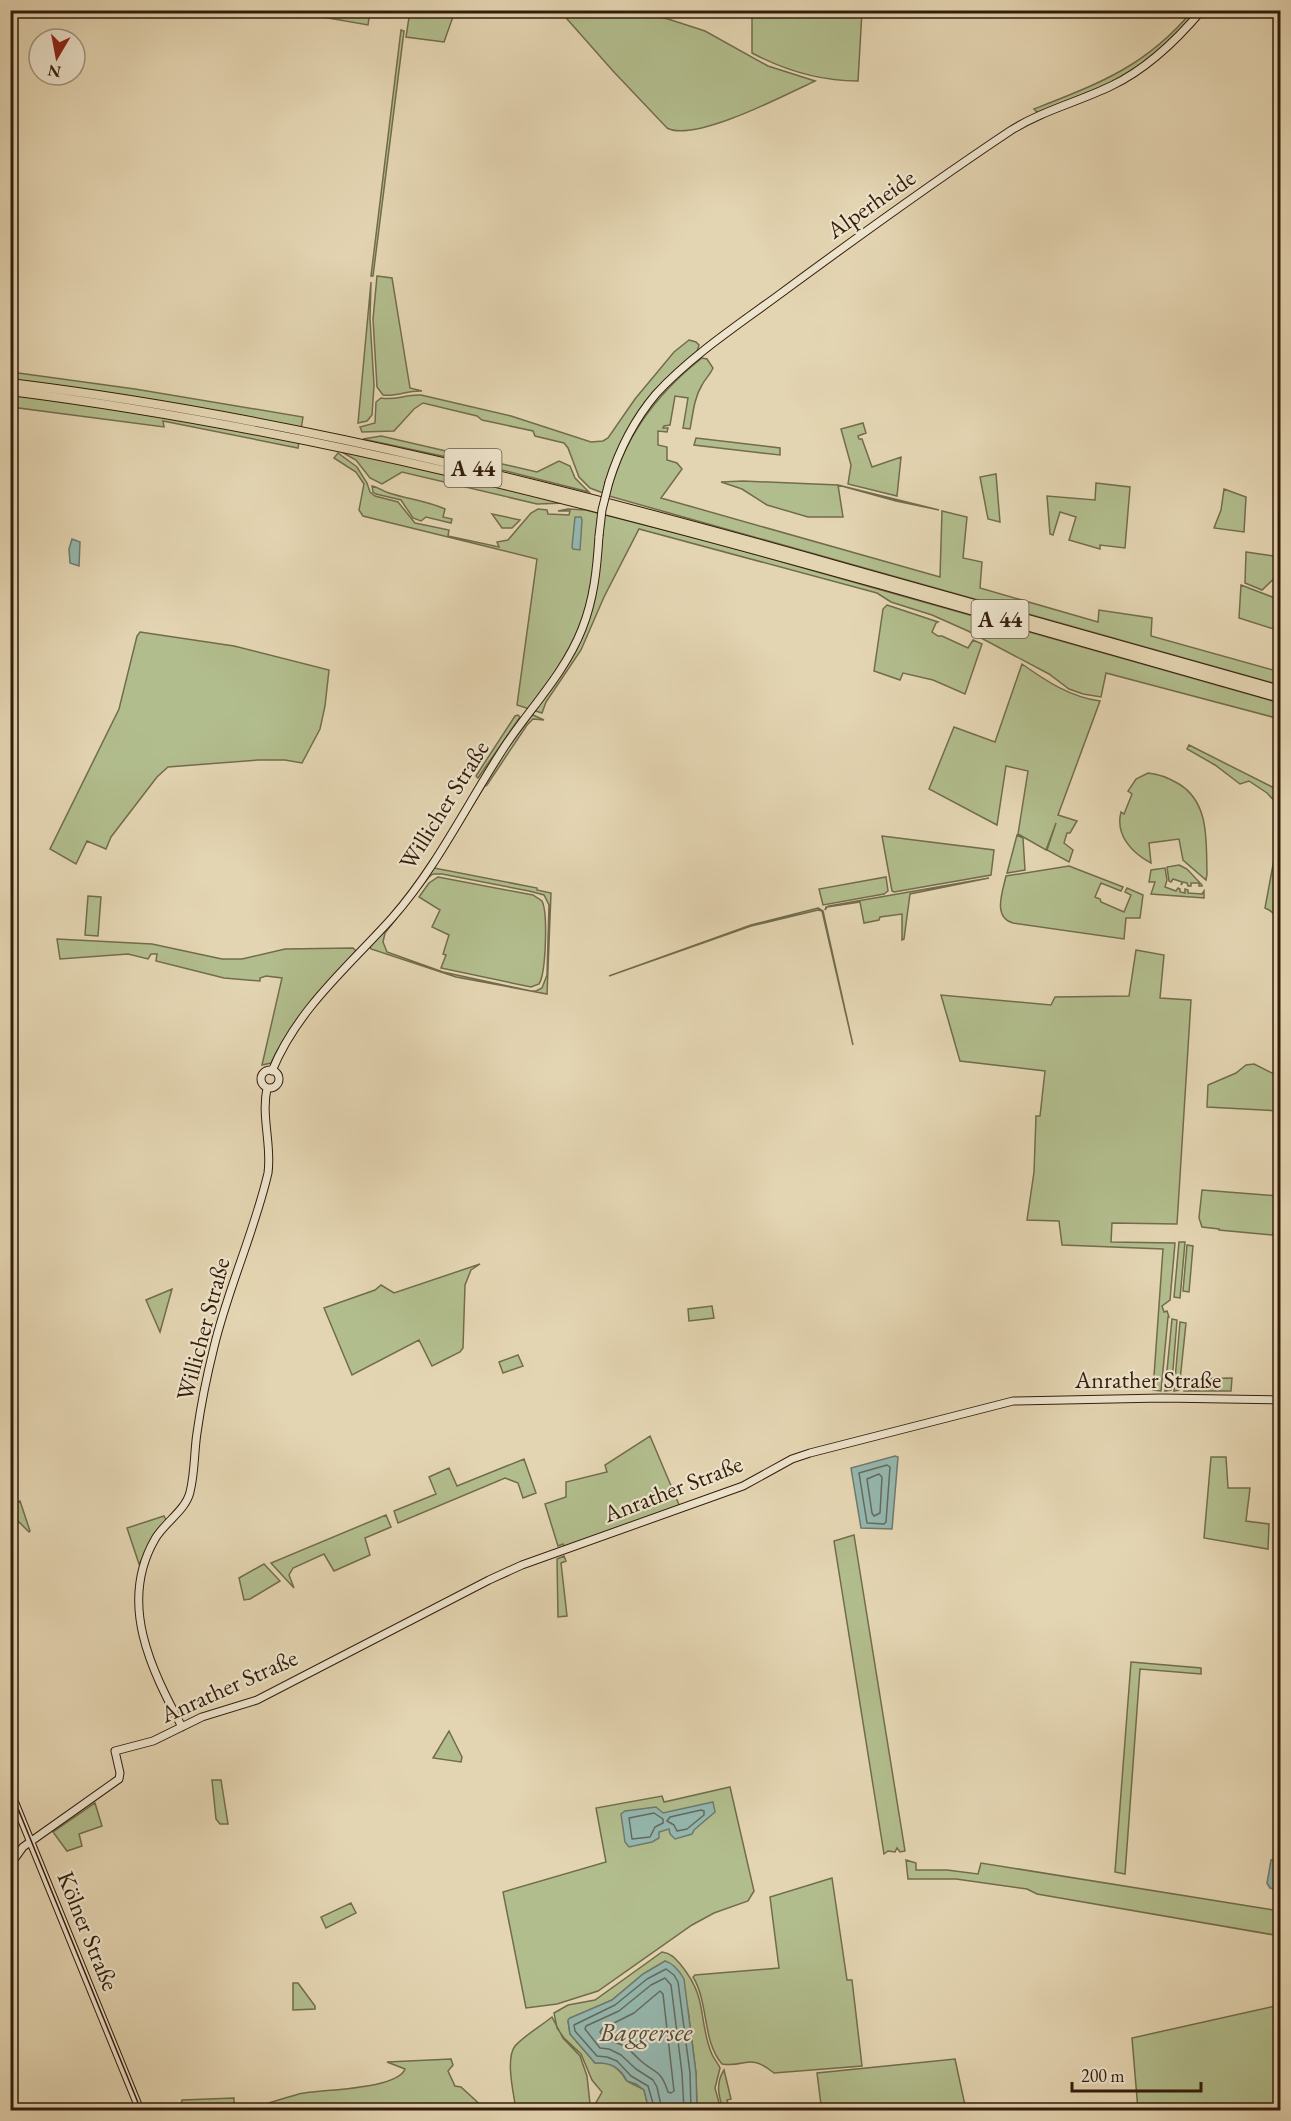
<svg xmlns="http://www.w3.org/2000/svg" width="1291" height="2121" font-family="'EB Garamond',serif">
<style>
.green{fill:#b2bd8d;stroke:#726c4c;stroke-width:1.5;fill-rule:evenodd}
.water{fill:#95b8b0;stroke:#6e7a6e;stroke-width:1.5}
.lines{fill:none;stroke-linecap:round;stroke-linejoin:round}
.shore{stroke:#646a5e;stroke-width:1.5}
.secondary-casing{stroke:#331c0b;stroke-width:9}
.highway-casing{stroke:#331c0b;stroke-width:10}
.secondary{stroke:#ede4cd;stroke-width:7}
.highway{stroke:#e4d5b2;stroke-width:8}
.tram{stroke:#331c0b;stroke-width:1.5}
.secondary-bridge-casing{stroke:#331c0b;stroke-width:9;stroke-linecap:butt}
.secondary-bridge{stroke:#ede4cd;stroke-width:7}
.labels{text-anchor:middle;stroke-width:4.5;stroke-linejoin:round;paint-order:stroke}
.shield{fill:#ede4cd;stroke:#6b5845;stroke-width:1.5}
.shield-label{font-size:22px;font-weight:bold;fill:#331c0b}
.street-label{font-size:24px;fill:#331c0b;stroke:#ede4cd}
.water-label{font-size:26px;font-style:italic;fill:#504b3d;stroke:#ede4cd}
</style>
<rect width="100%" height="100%" fill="#e4d5b2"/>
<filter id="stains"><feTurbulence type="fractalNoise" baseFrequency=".00333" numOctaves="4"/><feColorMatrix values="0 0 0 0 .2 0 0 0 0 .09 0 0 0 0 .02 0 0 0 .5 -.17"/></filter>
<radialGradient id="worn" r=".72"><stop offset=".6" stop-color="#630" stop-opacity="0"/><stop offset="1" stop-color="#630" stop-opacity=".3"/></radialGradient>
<!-- green -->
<path class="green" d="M288 11H370L368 25Z
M410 11H420V13L426 16 428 11H455L444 42 406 37Z
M560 11H633L668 19 705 31 768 66 815 81C787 94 694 143 667 128L613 71Z
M752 11H862L858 81C820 81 786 71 752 53Z
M1192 11H1200L1174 40 1123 78 1038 113 1034 109C1098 84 1147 66 1192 11Z
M401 30 404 31 373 276H371Z
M377 276 392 278 410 388 422 391C408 390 396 397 383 395L377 387 373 319Z
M371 282 370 319 374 385 372 415 367 421 358 423Z
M689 340 696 342 699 345 696 355 649 400 603 493 590 488 579 477 568 448 564 443 535 436 533 431 482 420 477 416 423 403 414 409 394 431 362 432 360 427 375 423 376 402 381 398C395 401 406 394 421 395L511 416 591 442 603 441 608 438 635 399 674 352Z
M702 358 707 359 713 368C710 375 705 379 702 385 694 398 693 414 690 429L683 428 688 398 675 396 670 425 664 426 663 428H668L667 432 658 431V445L667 447V460L677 463 682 469 661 498 940 577 942 511 967 517 963 558 982 562 980 588 1098 622 1099 610 1152 618 1151 636 1280 672V685L609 496C623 438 656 394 702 358Z
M11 372 135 389 303 417 298 448 163 421 164 427 11 407Z
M863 423 866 433 858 436 859 439H862L872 467 901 457 897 496 848 484 851 465 841 429Z
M381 436 537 472 559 461 570 466 575 478 589 492 470 462 363 439Z
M696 438 780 448V455L694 445Z
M342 449 566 503 537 504 402 472 382 484 370 478 356 460 340 451Z
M338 453 357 467 367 483 370 492 375 496 398 502 415 523 449 530 448 536 499 547 497 542 508 540 531 513 538 509 547 510 548 514 569 515 570 511H558L568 509 586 510 719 544 1280 703V719L1106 673 1101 697 1083 694 1069 689 1049 674 968 631 932 615 891 602 877 593 639 529 604 597 581 650 546 702 542 713 517 705 537 559 363 516 359 510 364 484 356 472 334 458Z
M996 474 1000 522 988 519 980 477Z
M743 481 838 485 939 510 896 501 838 485 843 517H808L767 505 742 489 721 482Z
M1096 483 1130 487 1125 548 1100 545V549L1069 540 1076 517 1060 512 1053 535 1050 534 1047 496 1095 500Z
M372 486C379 487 382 491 389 493 408 499 427 501 445 509L443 517 452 519 451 523 426 517 421 521 413 518 401 500 376 494 373 492Z
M1224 489 1246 497 1244 532 1214 528 1221 510Z
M492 514 520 520 512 528H502Z
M1246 552 1280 557V573L1262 590 1245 583Z
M1241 585 1280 600V631L1239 618Z
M887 605 938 622 936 623 932 632 938 636H942L968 648 973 640 982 644 965 694 933 680 903 673 900 680 874 671 883 609Z
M140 632 234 646 329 670 325 706 320 729 302 763 285 760H258L168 767 157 777 111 837 106 849 87 841 76 864 50 849 119 709 137 636Z
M1022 664C1046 681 1070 697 1100 701L1058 815 1077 821 1070 833H1067L1064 843 1073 850 1069 862 1047 850 1056 823 1046 850 1018 834 1028 771 1006 766 997 825 929 789 954 727 995 742Z
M518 715 520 717 478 778 476 776 515 716Z
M533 715 544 720 533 719 527 725 487 785 484 787 434 868 537 888V890L551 893 547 994 456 977 371 949 369 945 394 918 528 717ZM433 874H442L529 891 544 895 549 905 547 975 542 988 536 991H531L443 972 387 952 383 942 385 933 429 877Z
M1189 745 1280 791V807L1267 793 1249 781 1240 784 1215 765 1187 749Z
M1148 773C1160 774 1169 778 1179 784 1210 803 1206 842 1207 874L1206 880 1183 860 1179 839 1149 843 1151 863C1132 853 1115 835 1121 812L1124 814 1132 794 1128 791 1136 779Z
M1280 827V936C1279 922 1279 914 1265 908 1270 881 1275 854 1280 827Z
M1017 835 1023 838 1025 870 1007 873Z
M882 836 994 850 991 875 894 892 892 891Z
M1179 865 1187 869 1202 885V886H1199V883H1191V886H1188L1187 883 1183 882 1181 885 1182 882 1173 879 1171 882 1169 881 1167 867Z
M1069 866 1123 887 1121 891 1101 883 1095 897 1100 899 1101 902 1124 912 1131 895 1125 892 1127 888 1143 895 1140 918H1126L1124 939 1013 923C992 917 1003 891 1006 876Z
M1165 868 1167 880 1165 887 1176 891 1178 888 1180 889V892L1185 893V889L1188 890V893L1202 894 1204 891V898L1151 894 1155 882H1149L1151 870Z
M438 877 533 895 542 901C548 913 546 973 539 984L531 987 441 968 446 955 443 954 449 935 432 927 440 910 419 897 429 883Z
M886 877 888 891 884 894 823 905 819 889Z
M989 878 910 894 904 939 902 940V914L880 917 879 920 864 923 860 902 827 907 825 910 826 907 829 906Z
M88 896 101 897 98 936 85 935Z
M818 908 823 911 853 1045 822 911 818 910 751 926 609 976 751 925Z
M57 939 152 944 222 959H242L285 949 353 948 356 951 277 1051 271 1063 262 1065 282 978 266 976 260 978V981L224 978 156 961 157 954H151L148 959 128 954 60 959Z
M1136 950 1164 955 1160 998 1191 1000 1177 1224 1112 1223 1111 1242 1175 1243 1170 1300 1162 1306 1164 1312 1167 1311 1169 1317H1168L1161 1391 1153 1390 1163 1249 1062 1245 1059 1221 1027 1220 1034 1172 1036 1116H1040L1045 1071 960 1061 941 995 1051 1005 1055 997 1129 996Z
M1254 1064 1280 1077V1111L1207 1107 1208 1085 1236 1073 1246 1065Z
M1202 1190 1279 1196 1276 1228 1272 1235 1219 1230V1229L1202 1227 1199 1218Z
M1179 1242H1185L1180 1298 1174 1297Z
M1187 1245 1193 1246 1189 1292 1183 1291Z
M480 1264 471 1270 465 1285 463 1348 460 1352 432 1366 419 1340 352 1375 324 1308 375 1290 381 1285 394 1293Z
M172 1289 160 1332 146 1300Z
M712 1306 714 1318 689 1321 688 1309Z
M1172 1319 1177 1320 1172 1382 1171 1390 1165 1391Z
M1180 1322 1186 1323 1179 1390 1174 1391Z
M518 1355 523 1366 503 1373 499 1362Z
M1232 1378 1231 1391H1184V1379Z
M650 1436 680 1507 565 1548 563 1544 558 1546 545 1504 566 1497V1482L607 1472 605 1465Z
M1211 1457H1226L1228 1488H1250L1246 1521 1269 1524 1268 1549 1204 1538Z
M524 1459 536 1493 523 1498 518 1483 505 1478 398 1523 394 1511 436 1494 429 1477 449 1468 457 1486Z
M20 1501 30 1531 29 1532 12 1515V1505Z
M386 1515 391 1527 365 1538 370 1555 334 1571 324 1554 293 1568 289 1575 294 1588 271 1563Z
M164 1516 166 1520 139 1564 127 1528Z
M854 1535 905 1851 900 1852 897 1848 895 1852 888 1851 884 1854 834 1541Z
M564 1556 566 1561 561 1563 567 1616 558 1617 557 1559Z
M264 1564 280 1581 250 1599 244 1600 239 1578Z
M1131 1662 1201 1668V1674L1140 1669 1125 1874 1115 1872Z
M449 1731 462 1757 461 1762 433 1758Z
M212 1780H221L228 1824H220L216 1819Z
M730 1787 754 1891 748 1901 714 1913 692 1925 598 1991 557 2004 526 2008 503 1892 606 1862 596 1808 662 1796 664 1802Z
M95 1803 102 1826 79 1834 82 1846 67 1851 53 1832Z
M906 1860 916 1863V1870H947L978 1874 981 1863 1280 1911V1936L1037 1894 1027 1889 956 1879H908Z
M832 1878 847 1980H852L862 2066 774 2073C748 2052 747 2068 722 2064 702 2041 709 2003 693 1977L695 1975 779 1968 770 1897Z
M351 1903 356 1913 326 1928 321 1917Z
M662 1952C671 1953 675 1958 681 1965 708 1998 698 2018 711 2052 713 2058 718 2063 720 2068L715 2088 721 2110H697L696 2073 688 2010 665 1961 643 1974 612 2000 568 2021 570 2034 595 2063C606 2062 614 2064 621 2073 624 2075 624 2079 627 2081 629 2083 639 2086 644 2090L649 2110H573L594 2106 602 2092 592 2080 581 2054 564 2038 557 2028 554 2013 568 2005 595 2000Z
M293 1983H298L315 2006V2009L293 2010Z
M1280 2005V2110H1138L1132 2038Z
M552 2017 563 2038 580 2056 587 2076 590 2104 559 2110H516C514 2095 505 2059 515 2046 525 2035 541 2026 552 2017Z
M451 2059 453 2065 448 2071 455 2086 461 2087 486 2110H245C263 2105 281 2099 299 2094 321 2089 397 2090 405 2069L387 2062Z
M955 2059 966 2110H810V2106L821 2105 817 2073Z
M724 2070 731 2099 727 2100 729 2108 743 2110H723C719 2096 715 2084 724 2070Z
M234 2098V2110H150L152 2108 160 2110H180L182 2100Z"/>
<!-- water -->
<path class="water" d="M575 517H581L582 520 580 550 573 549 572 547Z
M72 539 80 542 79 566 70 563 69 549Z
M895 1456 898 1457 892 1529 861 1528 851 1468Z
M713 1802 715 1812 694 1830 692 1834 675 1839 670 1834 669 1829 659 1832V1838L652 1842 629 1847 625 1842 621 1814 625 1811 656 1807 663 1813Z
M1277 1859 1280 1860V1886L1277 1890 1270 1888 1267 1883 1271 1860Z
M665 1961C673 1963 680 1972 684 1979L696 2073 697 2110H649L644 2090 636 2084 627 2081C620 2067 610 2062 595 2063L570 2034 568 2020 570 2018 612 2000 643 1974Z"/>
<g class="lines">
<!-- shore -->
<path class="shore" d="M887 1465 890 1467 886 1522 884 1524 867 1523 859 1473Z
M879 1474 882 1477 880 1513 874 1516 872 1513 867 1479Z
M701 1810 704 1811V1815L687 1829 677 1831 674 1825 667 1821 670 1817Z
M654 1813 663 1819V1823L655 1827 650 1837 632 1839 629 1818Z
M660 1991 663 1994 674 2091 671 2093 668 2092C661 2070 656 2074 641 2061 635 2056 631 2050 624 2046 614 2041 606 2042 600 2032L602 2029 634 2013Z
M655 2110 648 2086 631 2076 617 2061 607 2057 597 2056 575 2031 574 2025 615 2005 647 1979 666 1969 674 1975 678 1982 690 2073 691 2110
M662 2110 657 2087 653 2080 636 2069 621 2055 609 2049 600 2048 585 2029 586 2026 619 2011 651 1985 665 1978 671 1985 682 2073 684 2110"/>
<!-- secondary casing -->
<g class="secondary-casing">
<path id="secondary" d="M609 482C619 450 634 420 656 394 692 355 738 325 780 294 856 238 932 183 1010 131 1041 111 1078 102 1111 86 1147 69 1176 41 1202 10
M261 1079a9 9 0 1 1 18 0a9 9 0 1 1-18 0Z
M272 1071C297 1009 349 966 392 918 438 866 469 800 507 743 533 705 565 672 582 629 594 599 597 568 599 536
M182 1727C151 1669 118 1603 155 1539 164 1523 186 1510 190 1492 195 1472 194 1452 197 1433 201 1404 207 1375 214 1347 228 1288 254 1233 268 1173 272 1145 261 1118 267 1088
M10 1791 140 2110
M10 1865 23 1847 119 1779 120 1773 115 1751 153 1741 202 1717 257 1700 489 1580 522 1565 743 1486 792 1459 810 1453 1013 1401 1162 1398 1280 1400"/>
</g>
<!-- highway casing -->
<g class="highway-casing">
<path id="highway" d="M10 383C296 418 574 491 850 569 994 609 1137 650 1280 690
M10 391C309 429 593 504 882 585 1015 623 1148 660 1280 698"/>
</g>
<!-- secondary -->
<use href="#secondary" class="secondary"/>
<!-- highway -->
<use href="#highway" class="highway"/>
<!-- tram -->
<path class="tram" d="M10 1789 141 2110"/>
<!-- secondary-bridge casing -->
<g class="secondary-bridge-casing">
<path id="secondary-bridge" d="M599 536 602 510 609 482"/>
</g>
<!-- secondary-bridge -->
<use href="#secondary-bridge" class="secondary-bridge"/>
</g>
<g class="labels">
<!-- shield labels -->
<g class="shield">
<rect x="444.5" y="449" width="57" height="38" rx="4.5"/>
<rect x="971.5" y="600" width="57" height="38" rx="4.5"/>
</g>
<g class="shield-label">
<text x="473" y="476">A 44</text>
<text x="1000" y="627">A 44</text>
</g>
<!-- street labels -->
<g class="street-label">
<text transform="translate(871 204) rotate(-35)" y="8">Alperheide</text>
<text transform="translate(444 805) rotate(-58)" y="8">Willicher Straße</text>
<text transform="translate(203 1329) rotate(-75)" y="8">Willicher Straße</text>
<text x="1148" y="1388">Anrather Straße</text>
<text transform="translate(673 1489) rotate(-21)" y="8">Anrather Straße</text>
<text transform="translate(229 1686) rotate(-24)" y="8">Anrather Straße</text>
<text transform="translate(88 1931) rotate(68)" y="8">Kölner Straße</text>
</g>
<!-- water labels -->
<g class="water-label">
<text x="646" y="2041">Baggersee</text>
</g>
</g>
<!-- margin -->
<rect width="1291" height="2121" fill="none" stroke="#e4d5b2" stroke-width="36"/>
<rect x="12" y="12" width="1267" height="2097" fill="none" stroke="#331c0b" stroke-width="3"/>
<rect x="18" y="18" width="1255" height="2085" fill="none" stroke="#331c0b" stroke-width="1.5"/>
<!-- north arrow -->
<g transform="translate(57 57) rotate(190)"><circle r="28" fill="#ede4cd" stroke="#a3947f" stroke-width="1.5"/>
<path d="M0-4.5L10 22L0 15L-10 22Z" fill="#8f2418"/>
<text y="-9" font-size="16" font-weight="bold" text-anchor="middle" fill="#331c0b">N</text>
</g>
<!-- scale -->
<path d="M1072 2082v9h129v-9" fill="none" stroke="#331c0b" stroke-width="3"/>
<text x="1081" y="2082" font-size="18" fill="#331c0b" stroke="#ede4cd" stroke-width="4.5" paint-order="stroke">200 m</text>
<rect width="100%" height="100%" filter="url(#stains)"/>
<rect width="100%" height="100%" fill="url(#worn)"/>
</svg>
